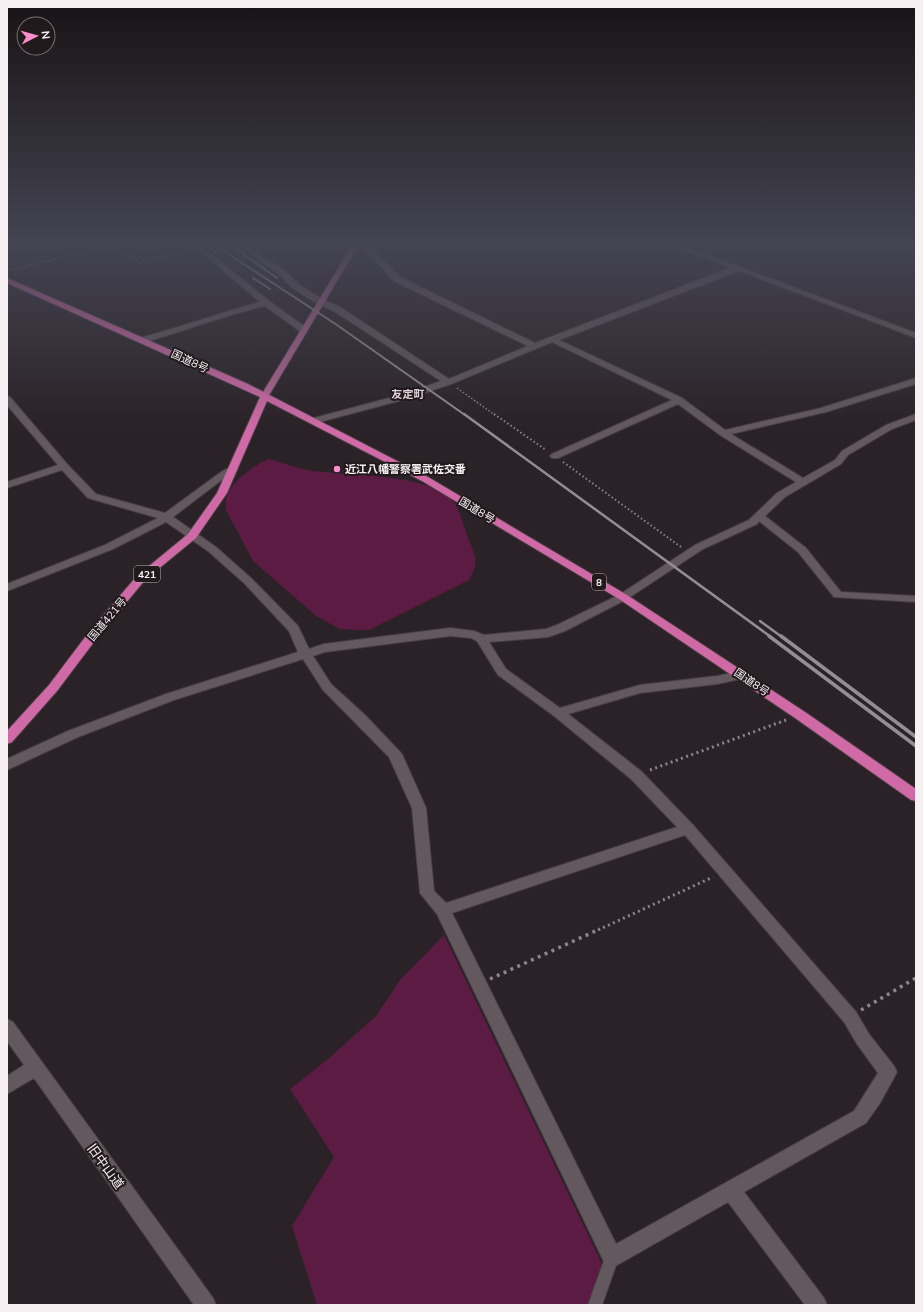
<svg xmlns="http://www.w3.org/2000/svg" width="923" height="1312" font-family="Mulish,'Noto Sans JP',sans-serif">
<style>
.green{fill:#5c1b43}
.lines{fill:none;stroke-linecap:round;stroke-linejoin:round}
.service-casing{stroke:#463e42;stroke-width:2}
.minor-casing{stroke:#463e42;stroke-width:2}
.tertiary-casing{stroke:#463e42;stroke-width:2}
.primary-casing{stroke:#463e42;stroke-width:2}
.trunk-casing{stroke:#463e42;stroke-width:2}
.path-far3{stroke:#8d8589;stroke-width:1.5;stroke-dasharray:1.5 2;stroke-linecap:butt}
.path-far2{stroke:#8d8589;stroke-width:2;stroke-dasharray:1.5 2.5;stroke-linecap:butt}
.path-far1{stroke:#8d8589;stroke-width:3;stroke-dasharray:2 3.5;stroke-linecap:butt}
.path{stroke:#8d8589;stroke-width:3.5;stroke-dasharray:3 4.5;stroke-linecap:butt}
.service{fill:#63585e;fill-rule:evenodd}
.minor{fill:#63585e;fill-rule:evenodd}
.tertiary{fill:#63585e;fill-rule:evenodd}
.primary{fill:#b56694;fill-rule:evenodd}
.trunk{fill:#d06aa6;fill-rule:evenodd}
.rail-far2{stroke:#958d91;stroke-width:2}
.rail-far1{stroke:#958d91;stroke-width:2.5}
.rail{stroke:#958d91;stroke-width:3.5}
.poi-dot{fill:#f98fca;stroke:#22191d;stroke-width:1.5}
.labels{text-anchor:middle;stroke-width:4;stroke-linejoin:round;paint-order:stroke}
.shield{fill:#22191d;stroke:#b6b0b3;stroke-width:1}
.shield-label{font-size:10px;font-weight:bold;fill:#f6f0f3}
.street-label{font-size:11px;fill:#f6f0f3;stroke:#22191d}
.far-quarter-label{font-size:11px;font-weight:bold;fill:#ded1d7;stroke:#22191d}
.poi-label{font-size:11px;font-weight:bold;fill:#f6f0f3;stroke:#22191d;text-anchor:start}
.near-street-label{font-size:13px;fill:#f6f0f3;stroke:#22191d}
</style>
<rect width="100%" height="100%" fill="#2b2227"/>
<!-- green -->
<path class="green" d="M269 459C283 463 299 469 313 471 346 475 422 475 447 495 459 504 462 521 467 535 475 555 480 560 469 580L369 630H356L340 629 316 616 253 561 226 510C226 507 225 503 226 500 229 482 254 465 269 459Z
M444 935 601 1262 600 1305H317L292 1226 334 1157 290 1089 328 1059 376 1016 400 980Z"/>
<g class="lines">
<!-- service casing -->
<g class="service-casing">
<path id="service" d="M612 1250 617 1252 619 1257 602 1305H588L607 1252Z"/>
</g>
<!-- minor casing -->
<g class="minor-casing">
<path id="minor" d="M192 244H199L269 301 307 328V332H301L265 306C224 316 186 330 146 342H140V338C181 327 220 313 260 302Z
M236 244H244L287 272 298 284 324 300 340 307 449 379 528 346 394 281 360 244H367L400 277 535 343 735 266H741V270L559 340 682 398 725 430 821 408 916 378V384L826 412 731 434 803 478 835 460 842 451 886 425 916 414V420L892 429 848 455 841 464 785 497 765 516 806 548 841 592 916 596V602L834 597 798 552 759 521 757 524 703 549 627 599 565 631 548 637 489 642 506 669 560 708 640 685 717 676 741 671 745 672 747 675 745 678 717 684 640 693 568 714 641 771 693 825 856 1012 869 1034 894 1066 897 1072 880 1103 866 1123 744 1192 824 1298 827 1305H805L728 1202 619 1264 612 1267 605 1264 437 914 420 893 412 808 389 757 323 690 303 659 174 700 78 737 7 770V759L68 731 166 694 298 652 289 631 244 583 208 551 166 522 113 549 7 591V584L105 545 158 518 88 498 62 470 7 488V482L58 465 7 405V396L10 397 67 464 96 494 165 513 221 472 230 467H236L238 469 236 471 219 482 173 517 216 547 252 579 298 626 309 649 324 644 450 628 474 631 484 635 546 629 557 625 619 595 695 545 749 520 777 493 796 482 720 435 678 404 558 458H552L550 456 552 454 672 400 552 342 451 384 410 398 316 423H310L308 421 310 419 404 394 441 381 334 311 318 304 292 288 281 276ZM450 636 471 638 477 641 498 675 554 716 631 779 677 827 446 903 434 891 426 808 402 754 365 715 331 684 313 656 325 652ZM685 835 844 1022 857 1044 878 1073 854 1111 616 1244 452 913Z
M7 1019 13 1022 213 1298 216 1305H194L34 1078 7 1094V1076L24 1065 7 1041Z"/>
</g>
<!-- tertiary casing -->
<g class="tertiary-casing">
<path id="tertiary" d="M669 244H678L916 333V338Z"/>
</g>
<!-- primary casing -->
<g class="primary-casing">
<path id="primary" d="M353 244H359L268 397 264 400 261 399 260 397Z"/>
</g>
<!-- trunk casing -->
<g class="trunk-casing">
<path id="trunk" d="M7 278 248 384 428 477 627 595 805 712 916 789V801L911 800 795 718 619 599 422 481 267 401 227 493 196 538 145 580 100 634 57 691 12 742 7 744V731L49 685 92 628 137 576 188 534 217 493 260 397 7 283Z"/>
</g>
<!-- path-far3 -->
<path class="path-far3" d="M114 244 140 263 190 250
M7 271 113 244
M457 388 495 415"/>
<!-- path-far2 -->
<path class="path-far2" d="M494 414 546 450
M563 462 681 547"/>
<!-- path-far1 -->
<path class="path-far1" d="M650 770 786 720
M598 930 713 877"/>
<!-- path -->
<path class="path" d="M490 979 600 929
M861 1010 916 978"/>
<!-- service -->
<use href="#service" class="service"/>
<!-- minor -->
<use href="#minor" class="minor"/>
<!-- tertiary -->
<use href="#tertiary" class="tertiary"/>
<!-- primary -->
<use href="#primary" class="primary"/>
<!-- trunk -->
<use href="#trunk" class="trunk"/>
<!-- rail-far2 -->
<path class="rail-far2" d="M203 244 217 253
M213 244 337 325 465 415
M229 244 277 278
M253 278 270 289"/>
<!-- rail-far1 -->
<path class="rail-far1" d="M464 414 771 637
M760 621 782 637"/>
<!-- rail -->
<path class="rail" d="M769 636 916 746
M781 636 916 737"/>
</g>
<!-- sky -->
<linearGradient id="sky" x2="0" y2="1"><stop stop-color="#181315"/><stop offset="0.57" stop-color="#444452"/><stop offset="1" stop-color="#444452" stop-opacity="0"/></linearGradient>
<rect width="923" height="428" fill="url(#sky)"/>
<!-- markers -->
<circle class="poi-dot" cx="337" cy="469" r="4"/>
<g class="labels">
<!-- shield labels -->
<g class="shield">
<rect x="134" y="566" width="26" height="16" rx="3"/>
<rect x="592" y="574" width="14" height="16" rx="3"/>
</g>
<g class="shield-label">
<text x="147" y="578">421</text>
<text x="599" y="586">8</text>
</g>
<!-- street labels -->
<g class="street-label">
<text transform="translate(190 361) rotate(25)" y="4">国道8号</text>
<text transform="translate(477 510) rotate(31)" y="4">国道8号</text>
<text transform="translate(107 619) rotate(-50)" y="4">国道421号</text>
<text transform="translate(752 682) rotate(34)" y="4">国道8号</text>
</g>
<!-- far-quarter labels -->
<g class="far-quarter-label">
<text x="408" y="398">友定町</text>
</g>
<!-- poi labels -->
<g class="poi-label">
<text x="345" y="473">近江八幡警察署武佐交番</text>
</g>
<!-- near-street labels -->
<g class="near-street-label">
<text transform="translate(106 1166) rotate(54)" y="5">旧中山道</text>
</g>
</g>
<!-- border -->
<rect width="923" height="1312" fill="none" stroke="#f6f0f3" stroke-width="16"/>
<!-- north arrow -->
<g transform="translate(36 36) rotate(84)"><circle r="19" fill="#22191d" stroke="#776f73"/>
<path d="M0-3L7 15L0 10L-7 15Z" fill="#f98fca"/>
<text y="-6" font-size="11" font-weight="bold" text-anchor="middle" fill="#f6f0f3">N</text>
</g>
</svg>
